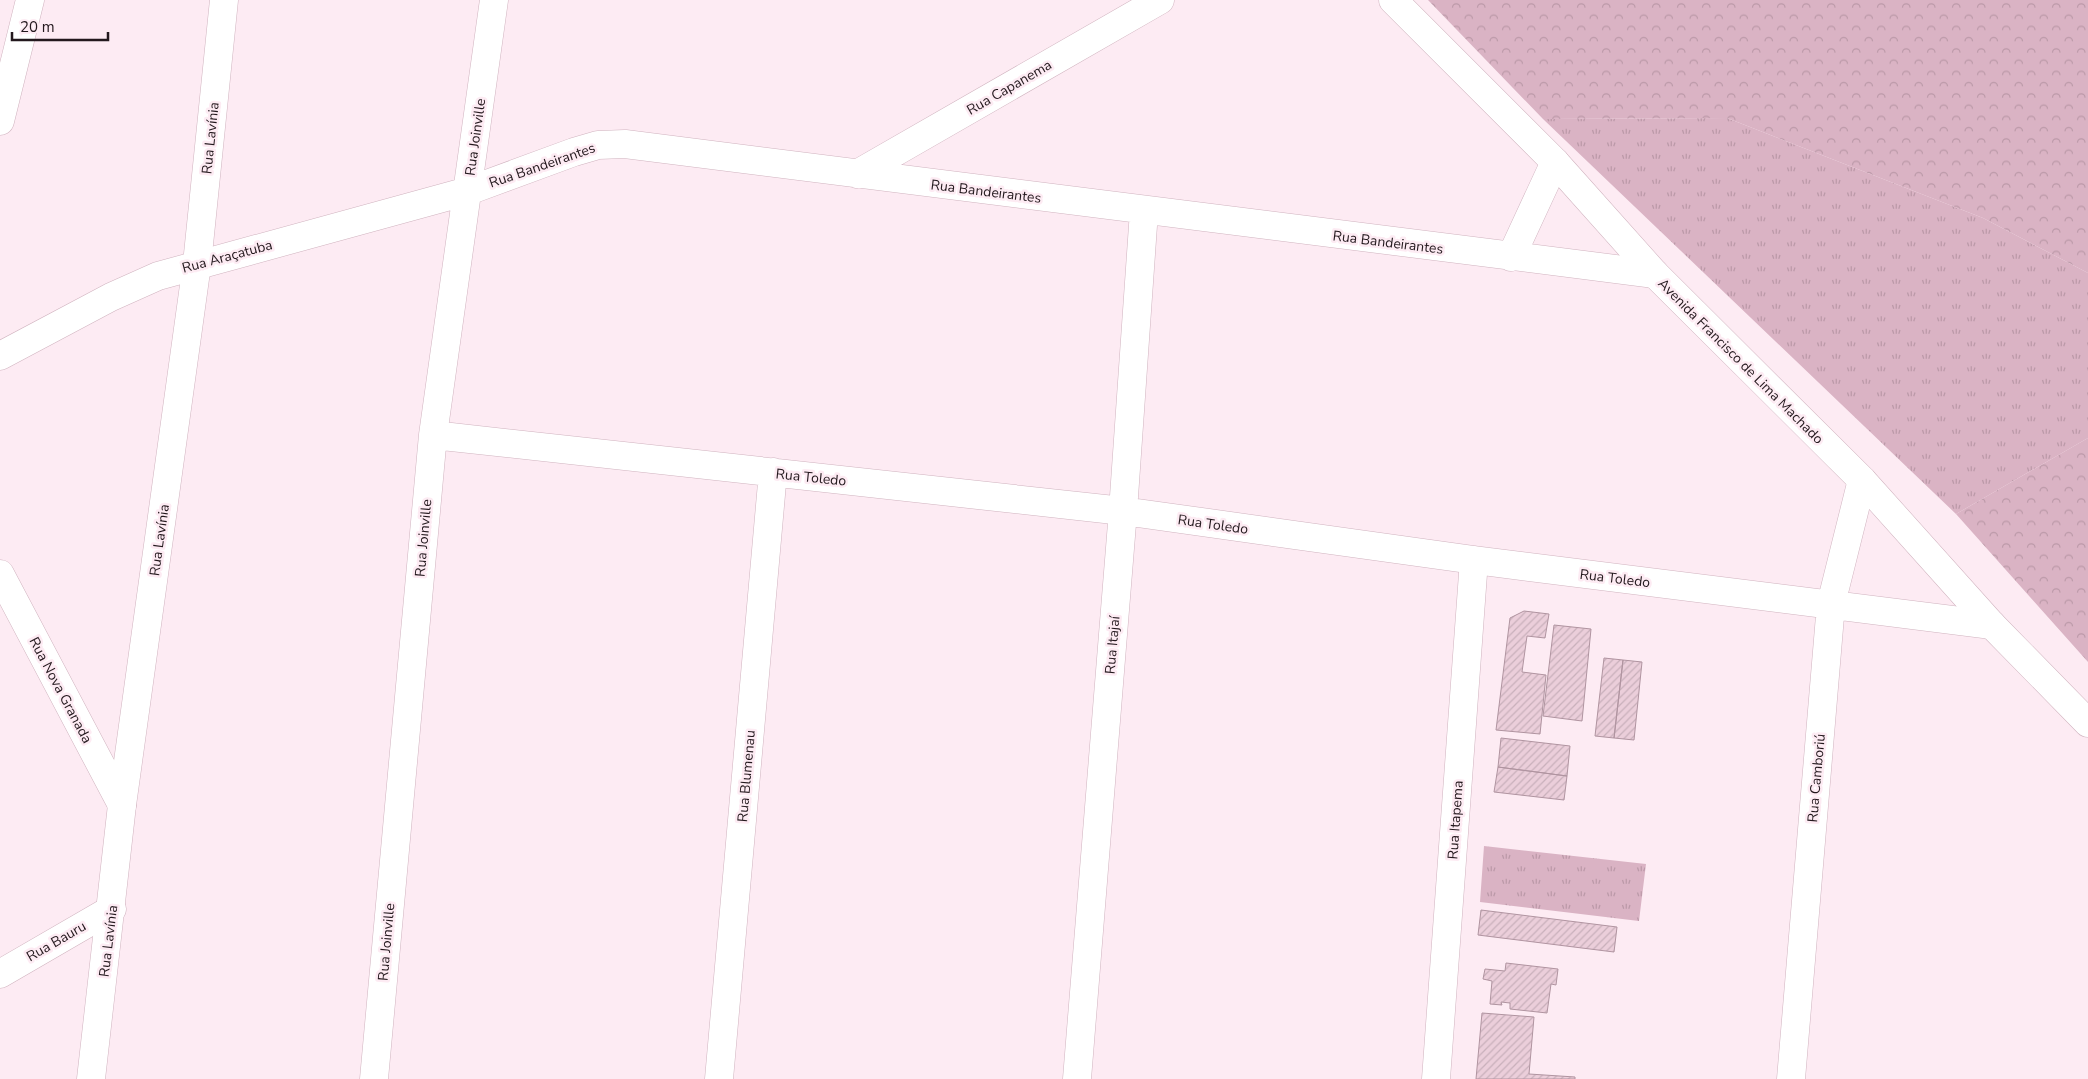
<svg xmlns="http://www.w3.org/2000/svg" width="2088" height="1079" font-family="'Nunito Sans',sans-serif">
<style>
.grass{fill:url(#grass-tufts)}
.forest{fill:url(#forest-crowns)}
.building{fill:url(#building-hatch);stroke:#b094a0}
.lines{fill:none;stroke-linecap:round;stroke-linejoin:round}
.street-casing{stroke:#d0b3bf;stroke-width:29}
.secondary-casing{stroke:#d0b3bf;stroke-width:29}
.street{stroke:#fff;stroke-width:28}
.secondary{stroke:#fff;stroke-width:28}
.labels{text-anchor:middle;stroke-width:5;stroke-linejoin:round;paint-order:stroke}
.street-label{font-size:14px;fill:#23181d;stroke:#fdebf3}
</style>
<defs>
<pattern id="grass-tufts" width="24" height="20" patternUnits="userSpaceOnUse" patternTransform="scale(1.25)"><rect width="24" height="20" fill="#dab3c4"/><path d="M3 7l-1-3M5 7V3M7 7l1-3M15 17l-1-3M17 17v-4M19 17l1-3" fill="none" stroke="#bb99a8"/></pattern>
<pattern id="forest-crowns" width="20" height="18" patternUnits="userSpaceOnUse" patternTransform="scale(1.25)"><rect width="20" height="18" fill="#dab3c4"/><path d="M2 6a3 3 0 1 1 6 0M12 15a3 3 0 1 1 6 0" fill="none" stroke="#bb99a8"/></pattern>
<pattern id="building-hatch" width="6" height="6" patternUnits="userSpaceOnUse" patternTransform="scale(1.25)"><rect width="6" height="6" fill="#ebceda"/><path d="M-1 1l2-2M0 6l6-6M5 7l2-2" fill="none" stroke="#c9b0bb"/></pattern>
</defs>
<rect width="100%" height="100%" fill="#fdebf3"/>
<!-- grass -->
<path class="grass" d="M1727 118 1983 218 2088 273V438L1956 514 1543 119Z
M1484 846 1646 864 1639 921 1480 902Z"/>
<!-- forest -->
<path class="forest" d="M1428 0H2088V273L1983 218 1727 118 1543 119Z
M2088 438V662L1956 514Z"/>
<!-- building -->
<path class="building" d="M1524 611 1549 614 1545 638 1527 636 1522 672 1546 675 1540 734 1496 730 1510 618Z
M1554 625 1591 629 1582 721 1543 716Z
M1604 658 1623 660 1614 738 1595 736Z
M1623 660 1642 662 1634 740 1614 738Z
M1501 738 1570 746 1567 776 1498 767Z
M1498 767 1567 776 1564 800 1494 792Z
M1481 910 1617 927 1614 952 1478 935Z
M1506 963 1558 969 1556 985 1551 984 1547 1013 1510 1009V1003L1501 1002 1502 1005 1490 1004 1492 981 1483 979 1485 969 1505 971Z
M1482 1013 1534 1017 1529 1074 1575 1077V1079H1476Z"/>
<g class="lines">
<!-- street casing -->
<g class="street-casing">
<path id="street" d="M857 174 1160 0
M1511 257 1555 162
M0 356 111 297 158 276 468 191 574 152 598 145 625 144 1655 274
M433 435 1123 511 1474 560 1992 625
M0 574 122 805
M0 974 112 909
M374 1079 433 435 494 0
M719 1079 773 472
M1077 1079 1123 511 1144 211
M1436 1079 1474 560
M1791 1079 1831 604 1862 480"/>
</g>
<!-- secondary casing -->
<g class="secondary-casing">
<path id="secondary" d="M1393 0 1555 162 1655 274 1862 480 1992 625 2088 723
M0 121 30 0
M91 1079 122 805 197 264 224 0"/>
</g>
<!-- street -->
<use href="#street" class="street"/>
<!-- secondary -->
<use href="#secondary" class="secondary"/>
</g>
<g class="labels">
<!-- street labels -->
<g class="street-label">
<text transform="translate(1009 87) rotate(-30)" y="5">Rua Capanema</text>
<text transform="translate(475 137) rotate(-82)" y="5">Rua Joinville</text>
<text transform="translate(210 138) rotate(-84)" y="5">Rua Lavínia</text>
<text transform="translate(542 165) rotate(-19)" y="5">Rua Bandeirantes</text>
<text transform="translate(986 191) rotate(7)" y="5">Rua Bandeirantes</text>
<text transform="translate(1388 242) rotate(7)" y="5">Rua Bandeirantes</text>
<text transform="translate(227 256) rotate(-15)" y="5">Rua Araçatuba</text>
<text transform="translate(1741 361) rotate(45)" y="5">Avenida Francisco de Lima Machado</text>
<text transform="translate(811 477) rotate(6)" y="5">Rua Toledo</text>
<text transform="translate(1213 524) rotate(8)" y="5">Rua Toledo</text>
<text transform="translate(423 538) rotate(-85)" y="5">Rua Joinville</text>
<text transform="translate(159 540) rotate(-82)" y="5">Rua Lavínia</text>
<text transform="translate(1615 578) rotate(7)" y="5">Rua Toledo</text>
<text transform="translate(1112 645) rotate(-85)" y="5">Rua Itajaí</text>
<text transform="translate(61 690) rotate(62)" y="5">Rua Nova Granada</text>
<text transform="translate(746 776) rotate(-85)" y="5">Rua Blumenau</text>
<text transform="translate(1816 778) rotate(-85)" y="5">Rua Camboriú</text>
<text transform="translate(1455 820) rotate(-86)" y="5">Rua Itapema</text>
<text transform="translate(56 941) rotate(-30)" y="5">Rua Bauru</text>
<text transform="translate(108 941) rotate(-83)" y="5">Rua Lavínia</text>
<text transform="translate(386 942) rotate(-85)" y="5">Rua Joinville</text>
</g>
</g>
<!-- scale -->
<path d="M12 32v8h96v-8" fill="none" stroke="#23181d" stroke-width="2.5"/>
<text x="20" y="32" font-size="15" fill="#23181d" stroke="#fdebf3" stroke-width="4" paint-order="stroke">20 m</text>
</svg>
